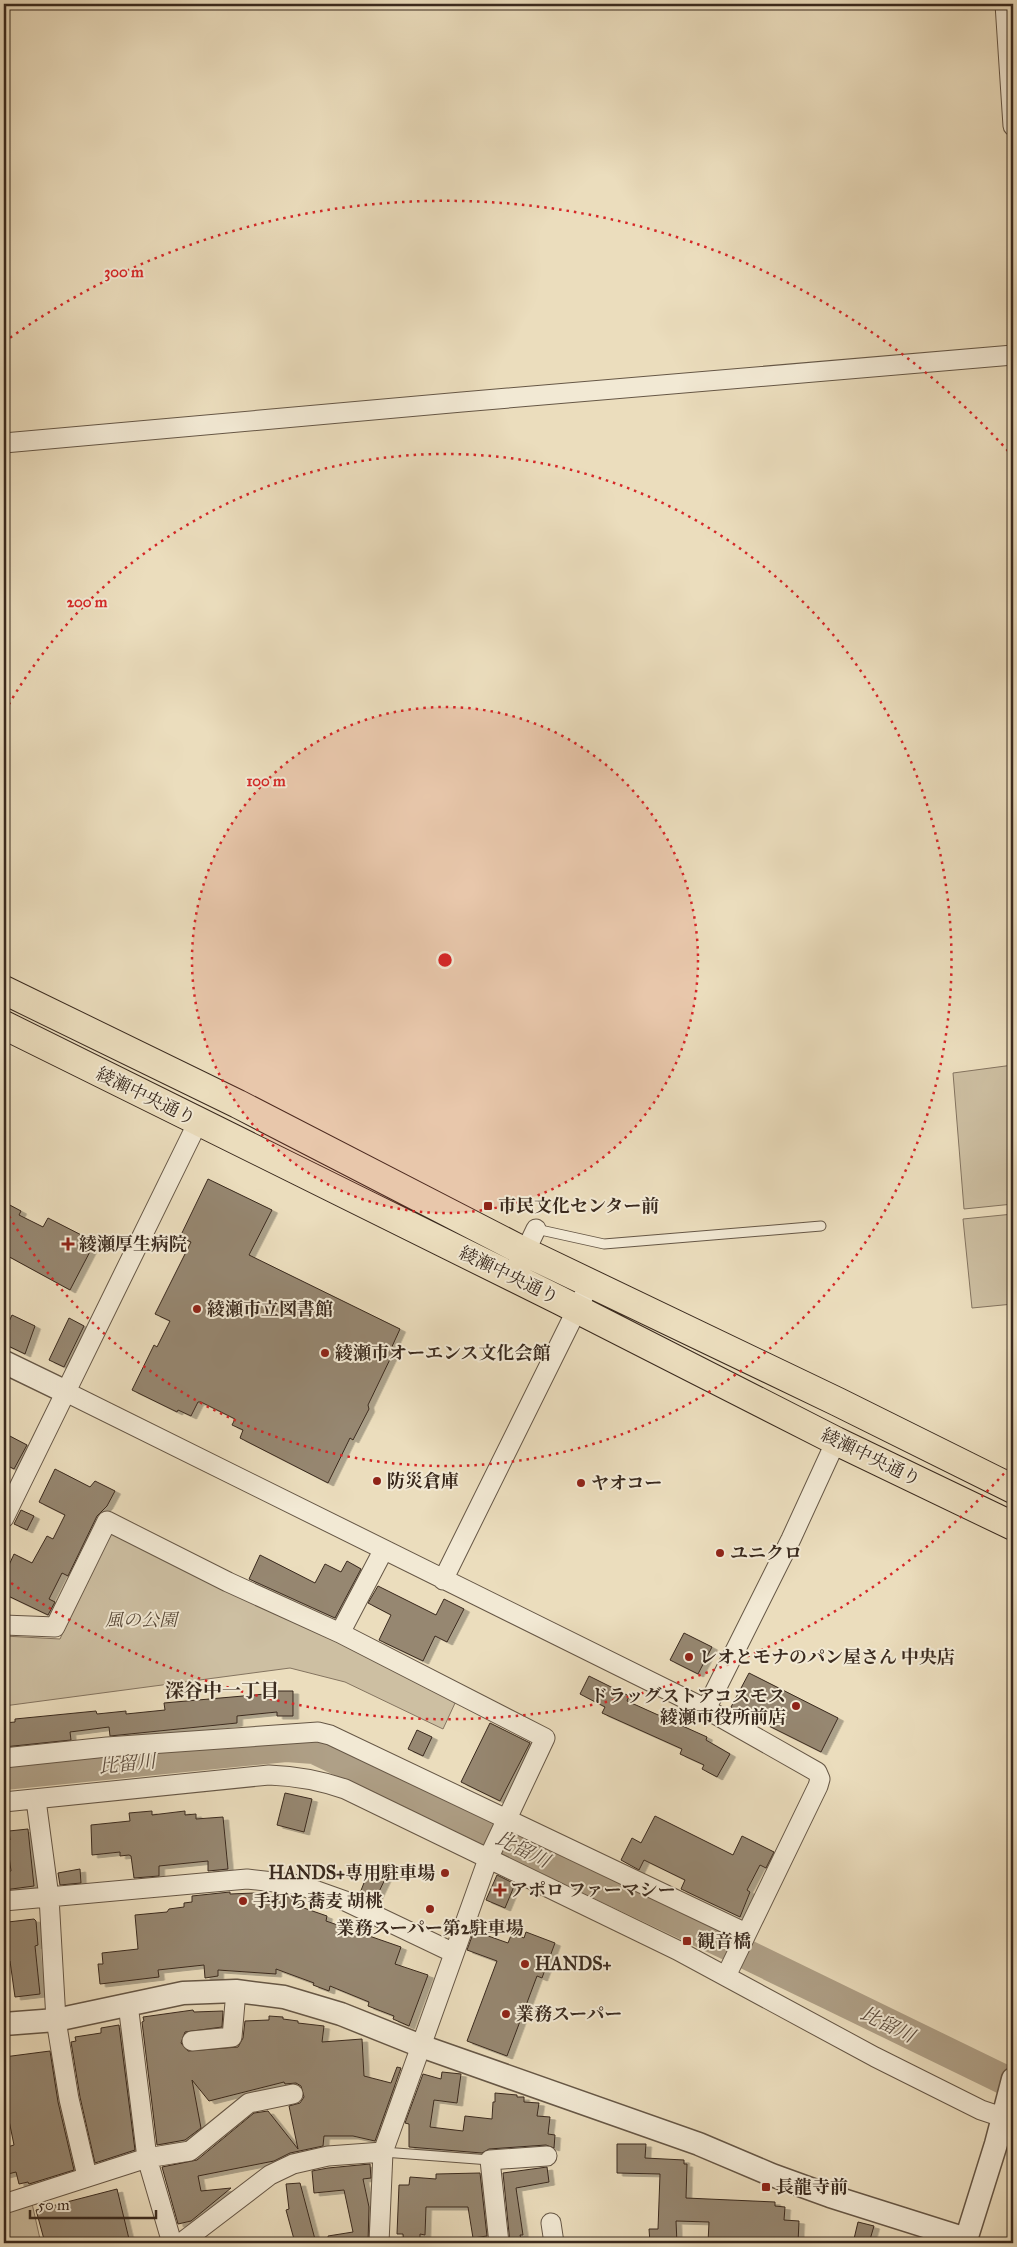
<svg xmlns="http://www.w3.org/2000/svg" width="1017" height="2247" font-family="'IM FELL Great Primer','Noto Serif JP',serif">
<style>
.green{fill:#cdbfa2;stroke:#847460}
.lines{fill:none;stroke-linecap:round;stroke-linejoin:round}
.river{stroke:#afa087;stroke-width:30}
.building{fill:#968771;stroke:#3a2a1e;filter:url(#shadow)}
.service-casing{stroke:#665746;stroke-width:11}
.minor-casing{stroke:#665746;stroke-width:21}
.tertiary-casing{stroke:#665746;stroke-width:25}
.primary-casing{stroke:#3a2a1e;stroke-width:30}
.service{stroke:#f2e9d4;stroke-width:9}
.minor{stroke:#f2e9d4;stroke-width:19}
.tertiary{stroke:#f2e9d4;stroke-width:22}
.primary{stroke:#ebddbd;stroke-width:28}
.ring{fill:none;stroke:#d62828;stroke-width:2.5;stroke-dasharray:2.5 5}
.poi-dot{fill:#8f2418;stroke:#f2e9d4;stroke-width:2}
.labels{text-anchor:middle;stroke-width:4;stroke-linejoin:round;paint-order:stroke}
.street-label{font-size:18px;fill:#3a2a1e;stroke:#f2e9d4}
.poi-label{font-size:18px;font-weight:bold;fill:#3a2a1e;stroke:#f2e9d4;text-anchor:start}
.park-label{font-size:18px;font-style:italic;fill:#574838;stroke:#f2e9d4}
.neighbourhood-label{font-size:19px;font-weight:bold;fill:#3a2a1e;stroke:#f2e9d4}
.water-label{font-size:19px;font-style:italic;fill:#5d4d3e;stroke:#f2e9d4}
.centre{fill:#d62828;stroke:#f2e9d4;stroke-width:2.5}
.ring-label{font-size:15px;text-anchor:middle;font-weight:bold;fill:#d62828;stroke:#f2e9d4;stroke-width:4;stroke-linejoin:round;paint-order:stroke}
</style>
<defs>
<filter id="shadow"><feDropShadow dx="5.5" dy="3" stdDeviation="0" flood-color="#0004"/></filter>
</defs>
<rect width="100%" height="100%" fill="#ebddbd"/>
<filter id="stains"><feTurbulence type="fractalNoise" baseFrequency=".004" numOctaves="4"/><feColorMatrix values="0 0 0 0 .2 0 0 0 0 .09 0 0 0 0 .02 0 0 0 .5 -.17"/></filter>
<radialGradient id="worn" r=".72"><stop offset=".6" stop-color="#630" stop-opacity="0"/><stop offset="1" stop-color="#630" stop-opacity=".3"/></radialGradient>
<!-- green -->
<path class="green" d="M1013 1065V1204L964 1209 953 1073Z
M1013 1214V1304L972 1308 963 1219Z
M115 1533 350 1645 456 1701 443 1729 345 1682 290 1668 4 1706V1636L60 1639 107 1536Z
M31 2199 40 2239 25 2243H4V2207Z"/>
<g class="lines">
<!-- river -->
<path class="river" d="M4 1775 286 1747 314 1749 723 1943 1013 2084"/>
</g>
<!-- building -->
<path class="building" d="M208 1179 272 1210 249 1255 400 1329 390 1351 393 1353 368 1405 369 1409 353 1440 350 1438 328 1483 240 1438 243 1430 232 1425 235 1419 201 1402H198L191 1416 178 1410 177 1412 132 1390 154 1345 157 1347 170 1321 155 1314 191 1242 180 1237Z
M4 1202 21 1211 19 1215 43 1227 48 1218 95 1242 70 1290 4 1254Z
M12 1315 35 1326 25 1354 4 1344V1332Z
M69 1318 84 1326 64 1367 49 1360Z
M4 1433 27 1445 14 1469 4 1464Z
M55 1469 90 1487 95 1481 115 1491 107 1506 97 1516 68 1576 62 1573 49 1599 55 1602 48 1615 4 1594V1576L14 1554 32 1563 47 1536 53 1539 65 1515 39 1502Z
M21 1510 34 1516 27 1530 14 1524Z
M260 1555 315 1583 325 1564 341 1572 347 1561 361 1569 335 1618 249 1579Z
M378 1586 436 1615 444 1599 464 1609 447 1642 435 1636 423 1661 379 1640 391 1615 368 1603Z
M684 1633 712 1647 698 1674 670 1660Z
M749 1673 838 1718 821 1752 731 1707Z
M589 1676 629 1696 627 1701 707 1737 706 1740 730 1754 717 1777 702 1769 704 1765 680 1754 682 1749 602 1713 605 1707 580 1694Z
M276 1691H293V1716H277V1712L237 1716V1723L110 1736 109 1727 70 1732 71 1740 4 1747V1723L15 1722V1719L96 1711 97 1714 126 1711V1714L165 1710 164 1703 277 1693Z
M490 1723 530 1743 500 1801 461 1782Z
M417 1730 432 1737 423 1756 408 1749Z
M285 1793 312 1799 304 1832 277 1825Z
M152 1811V1815L185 1811V1815L196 1814V1819L223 1817 228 1869 208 1871V1861L159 1866V1876L134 1878 131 1856 129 1855 120 1856V1852L92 1855 91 1825 130 1821 129 1813Z
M655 1816 733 1855 742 1836 774 1852 766 1868 760 1865 747 1890 750 1892 740 1917 681 1889 685 1880 644 1860 639 1870 621 1860 632 1838 641 1843Z
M28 1829 34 1886 4 1890V1872L11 1871 7 1841 10 1840 9 1831Z
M371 1865 388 1873 375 1900 360 1893Z
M80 1869 81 1883 60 1885 58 1873Z
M497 1875 515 1884 505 1908 486 1900Z
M230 1892V1894L254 1893 298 1898V1906L327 1916 326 1921 401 1947 395 1964 428 1975 409 2026 393 2019 394 2016 368 2006 369 2002 330 1986 329 1991 313 1985 314 1983 276 1969V1974L218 1970V1976L205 1978 204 1965 158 1970 159 1977 100 1984 98 1964H103L102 1953 138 1949 135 1915 167 1912 169 1909 184 1907V1903L192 1902V1896Z
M34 1919 36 1921 38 1945 35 1946 40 1994 15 1997 10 1961 4 1962V1940H8L7 1924 8 1922Z
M474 1931 508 1943 512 1933 524 1938 526 1932 555 1943 542 1978 537 1976 507 2056 467 2041 497 1961 467 1950Z
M193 2010 194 2012 223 2011 222 2027 185 2032 181 2043 188 2051 238 2047 243 2038 245 2021 269 2020V2016L283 2017V2019L298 2021V2023L324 2026 322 2042 362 2039 364 2076 391 2083 397 2067 401 2068 375 2141 353 2136H324L323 2146 290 2153 274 2161 198 2176 201 2191 231 2188 191 2221 178 2224 162 2167 197 2160 254 2113 268 2111 298 2149 289 2106 300 2103 304 2097 301 2086 296 2083 285 2084 284 2082 209 2101 192 2080 201 2128 185 2140 157 2145 142 2022 144 2021 143 2017Z
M119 2025 135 2150 95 2163 80 2097 71 2042 76 2041 75 2037 101 2033V2028Z
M50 2051 58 2102 74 2170 29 2184 28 2182 19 2184 16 2172 4 2175V2148L14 2145 4 2096V2057Z
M442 2072 461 2074 457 2103 434 2100 430 2127 463 2131 465 2116 492 2119 493 2102H495V2093L517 2095V2097H524V2102L539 2103 537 2116 550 2117 548 2134 555 2135 554 2148 546 2145 489 2149 482 2153 409 2147V2124L405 2123 423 2074 441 2079Z
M617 2144H646L645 2158 684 2160V2164H687L686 2198 775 2202V2206L785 2207 784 2220 799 2221 798 2243H708L709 2222 676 2221 677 2243H650L649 2229H658L660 2174 617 2173Z
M370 2164 371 2178 363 2179 369 2207 368 2243H329L328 2236 353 2232 344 2190 314 2193 312 2171 328 2168Z
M547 2167 549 2182 516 2188 523 2235H520L522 2243H510L503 2173Z
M480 2173 487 2236 473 2238 468 2207H426L425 2235 420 2234V2243H404L403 2234H397L399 2185H409L410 2177 436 2179V2174Z
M300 2183 316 2243H295L286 2210 289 2209 286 2184Z
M117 2189 130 2243H45L36 2210Z
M858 2222 874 2226 869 2243H853Z"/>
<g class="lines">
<!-- service casing -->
<g class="service-casing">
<path id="service" d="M536 1229 604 1244 821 1226
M383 2152 490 2160"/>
</g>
<!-- minor casing -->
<g class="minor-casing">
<path id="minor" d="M1005 4 1013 126
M4 443 462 402 1013 355
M525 1252 536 1229
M66 1392 706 1709 817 1772 820 1779 818 1786 726 1976
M4 1518 198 1122
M443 1580 590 1283
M4 1625 55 1627 107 1521 228 1582 340 1633 545 1738 488 1859 383 2152 379 2243
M340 1633 383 1551
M706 1709 791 1539 836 1441
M4 1758 107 1747 318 1732 330 1735 746 1933
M36 1800 49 1897 56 2020 69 2099 87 2176
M4 1802 269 1775C296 1776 319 1780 345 1789L677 1950 875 2057 981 2110 1002 2117
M4 1901 247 1879 300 1885 345 1901 454 1953
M128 2004 147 2158 172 2243
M192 2041 232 2037 236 1991
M4 2204 147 2158 190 2151 249 2103 293 2094
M551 2223 554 2243
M181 2243 270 2175 293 2164 328 2156 383 2152
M499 2243 490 2160 547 2156"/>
</g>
<!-- tertiary casing -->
<g class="tertiary-casing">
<path id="tertiary" d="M4 1362 66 1392
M4 2024 56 2020 183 1993 236 1991 284 1997 341 2014 421 2046 699 2144 772 2175 830 2196 966 2239
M965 2243 996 2144 1013 2079"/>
</g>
<!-- primary casing -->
<g class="primary-casing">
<path id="primary" d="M4 990 238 1104 525 1252 838 1402 1013 1489
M4 1025 559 1300 836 1441 1013 1526"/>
</g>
<!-- service -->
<use href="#service" class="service"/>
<!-- minor -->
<use href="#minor" class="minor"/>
<!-- tertiary -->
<use href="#tertiary" class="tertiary"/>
<!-- primary -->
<use href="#primary" class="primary"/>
</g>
<!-- distance rings -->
<circle cx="445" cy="960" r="253" fill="#d62828" fill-opacity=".12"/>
<g class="ring">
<circle cx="445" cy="960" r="253"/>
<path d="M5 711A506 506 0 1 1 5 1209"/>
<path d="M1009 1468A759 759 0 0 1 4 1578M4 342A759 759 0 0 1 1009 452"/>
</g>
<!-- markers -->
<g class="poi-dot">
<rect x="483" y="1201" width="10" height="10" rx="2.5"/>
<path d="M65.5 1236.5h5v5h5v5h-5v5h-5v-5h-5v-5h5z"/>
<circle cx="197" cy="1309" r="5"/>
<circle cx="325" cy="1353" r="5"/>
<circle cx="377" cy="1481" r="5"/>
<circle cx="581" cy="1483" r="5"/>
<circle cx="720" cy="1553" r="5"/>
<circle cx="689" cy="1657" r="5"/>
<circle cx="796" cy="1706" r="5"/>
<circle cx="445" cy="1873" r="5"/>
<path d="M497.5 1882.5h5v5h5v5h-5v5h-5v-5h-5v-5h5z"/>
<circle cx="243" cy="1901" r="5"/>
<circle cx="430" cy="1909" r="5"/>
<rect x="682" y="1936" width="10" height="10" rx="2.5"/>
<circle cx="525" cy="1964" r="5"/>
<circle cx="506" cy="2014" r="5"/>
<rect x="761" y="2182" width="10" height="10" rx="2.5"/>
</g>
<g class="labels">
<!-- street labels -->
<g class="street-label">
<text transform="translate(146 1096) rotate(26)" y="6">綾瀬中央通り</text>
<text transform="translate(509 1275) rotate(26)" y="6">綾瀬中央通り</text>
<text transform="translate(871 1457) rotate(26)" y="6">綾瀬中央通り</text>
</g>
<!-- poi labels -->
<g class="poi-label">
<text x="498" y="1212">市民文化センター前</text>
<text x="79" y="1250">綾瀬厚生病院</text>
<text x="207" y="1315">綾瀬市立図書館</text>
<text x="335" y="1359">綾瀬市オーエンス文化会館</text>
<text x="387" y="1487">防災倉庫</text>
<text x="591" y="1489">ヤオコー</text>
<text x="730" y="1559">ユニクロ</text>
<text x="699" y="1663">レオとモナのパン屋さん 中央店</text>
<text x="786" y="1702" text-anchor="end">ドラッグストアコスモス<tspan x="786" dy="21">綾瀬市役所前店</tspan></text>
<text x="435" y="1879" text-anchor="end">HANDS+専用駐車場</text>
<text x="510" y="1896">アポロ ファーマシー</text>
<text x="253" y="1907">手打ち蕎麦 胡桃</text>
<text x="430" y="1934" text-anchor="middle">業務スーパー第2駐車場</text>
<text x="697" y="1947">観音橋</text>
<text x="535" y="1970">HANDS+</text>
<text x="516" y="2020">業務スーパー</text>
<text x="776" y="2193">長龍寺前</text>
</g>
<!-- park labels -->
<g class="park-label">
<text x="141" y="1626">風の公園</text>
</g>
<!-- neighbourhood labels -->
<g class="neighbourhood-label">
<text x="222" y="1697">深谷中一丁目</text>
</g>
<!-- water labels -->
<g class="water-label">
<text transform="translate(127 1763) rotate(-6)" y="7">比留川</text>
<text transform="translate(523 1849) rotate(26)" y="7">比留川</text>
<text transform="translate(888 2024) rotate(26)" y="7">比留川</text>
</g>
</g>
<circle cx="445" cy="960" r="8" class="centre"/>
<g class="ring-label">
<text x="124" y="277">300 m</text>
<text x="87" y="607">200 m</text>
<text x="266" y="786">100 m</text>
</g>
<!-- margin -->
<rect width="1017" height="2247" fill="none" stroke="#ebddbd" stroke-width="20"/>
<rect x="5" y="5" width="1007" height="2237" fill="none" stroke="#3a2a1e" stroke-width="2.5"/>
<rect x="10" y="10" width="997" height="2227" fill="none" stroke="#3a2a1e"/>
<!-- scale -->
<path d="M30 2210v8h126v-8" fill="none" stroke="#3a2a1e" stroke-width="2.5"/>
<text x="38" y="2210" font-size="15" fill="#3a2a1e" stroke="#f2e9d4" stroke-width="4" paint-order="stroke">50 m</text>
<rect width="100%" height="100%" filter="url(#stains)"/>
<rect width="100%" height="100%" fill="url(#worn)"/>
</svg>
